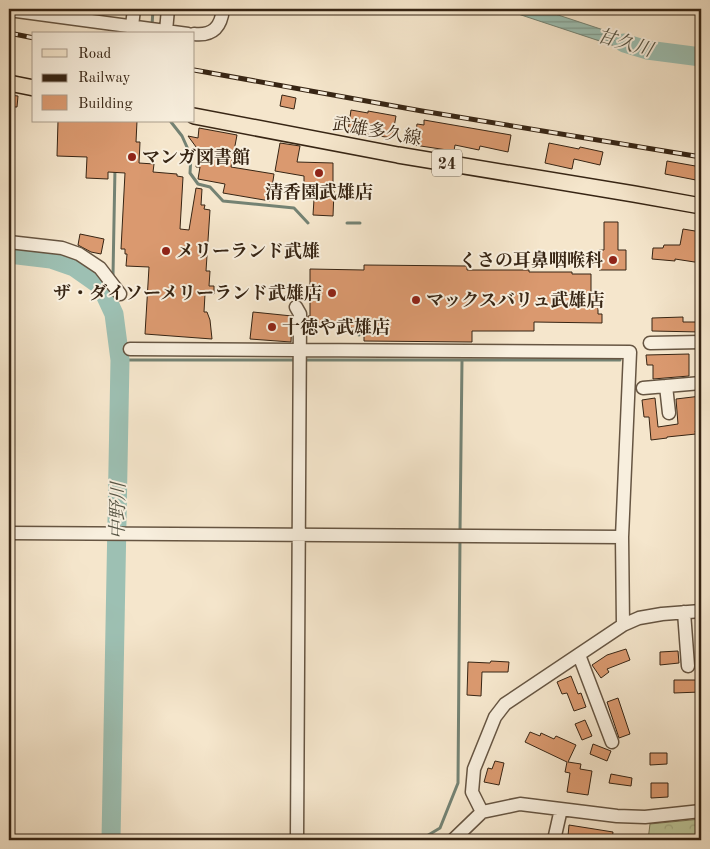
<svg xmlns="http://www.w3.org/2000/svg" width="710" height="849" font-family="'Old Standard TT','Noto Serif JP',serif">
<style>
.forest{fill:url(#forest-crowns);stroke:#7a7556}
.water{fill:url(#water-rules);stroke:#748273}
.lines{fill:none;stroke-linecap:round;stroke-linejoin:round}
.stream{stroke:#748273;stroke-width:3}
.river{stroke:#9dc0b3;stroke-width:19}
.building{fill:#da996f;stroke:#372514}
.minor-casing{stroke:#665542;stroke-width:15}
.major-casing{stroke:#372514;stroke-width:18}
.minor{stroke:#f8efde;stroke-width:12}
.major{stroke:#f5e6cc;stroke-width:15}
.rail-casing{stroke:#372514;stroke-width:5}
.rail{stroke:#f8efde;stroke-width:3;stroke-dasharray:9;stroke-linecap:butt}
.poi-dot{fill:#8f2418;stroke:#f8efde;stroke-width:2}
.labels{text-anchor:middle;stroke-width:4;stroke-linejoin:round;paint-order:stroke}
.shield{fill:#f8efde;stroke:#716251;stroke-width:1}
.shield-label{font-size:16px;font-weight:bold;fill:#372514}
.street-label{font-size:18px;fill:#372514;stroke:#f8efde}
.poi-label{font-size:18px;font-weight:bold;fill:#372514;stroke:#f8efde;text-anchor:start}
.water-label{font-size:19px;font-style:italic;fill:#565444;stroke:#f8efde}
</style>
<defs>
<pattern id="forest-crowns" width="20" height="18" patternUnits="userSpaceOnUse" patternTransform="scale(1.25)"><rect width="20" height="18" fill="#bcc598"/><path d="M2 6a3 3 0 1 1 6 0M12 15a3 3 0 1 1 6 0" fill="none" stroke="#a2a982"/></pattern>
<pattern id="water-rules" width="6" height="5" patternUnits="userSpaceOnUse" patternTransform="scale(1.25)"><rect width="6" height="5" fill="#9dc0b3"/><path d="M0 2.5h6" fill="none" stroke="#819c90"/></pattern>
</defs>
<rect width="100%" height="100%" fill="#f5e6cc"/>
<filter id="stains"><feTurbulence type="fractalNoise" baseFrequency=".004" numOctaves="4"/><feColorMatrix values="0 0 0 0 .2 0 0 0 0 .09 0 0 0 0 .02 0 0 0 .5 -.17"/></filter>
<radialGradient id="worn" r=".72"><stop offset=".6" stop-color="#630" stop-opacity="0"/><stop offset="1" stop-color="#630" stop-opacity=".3"/></radialGradient>
<!-- forest -->
<path class="forest" d="M701 819V840H648L650 824Z"/>
<!-- water -->
<path class="water" d="M503 9H540L649 45 648 57Z"/>
<g class="lines">
<!-- stream -->
<path class="stream" d="M152 26 153 9
M171 122 182 136 191 156 190 173 198 184 210 187 223 201 294 208 308 223
M347 223H360
M113 275 115 168
M359 335V326
M120 360H297
M303 360H462L460 532
M462 360H620
M420 840 440 828 458 783 460 538"/>
<!-- river -->
<path class="river" d="M624 43 647 50 701 57
M9 254 51 259 74 267 101 286 114 314 120 360 111 840"/>
</g>
<!-- building -->
<path class="building" d="M9 95 18 96 17 107H9Z
M282 95 296 98 294 109 280 106Z
M351 110 368 113V111L396 116 392 138 348 131Z
M424 120 511 135 508 152 480 146 479 150 455 145 454 151 414 145 417 124 424 125Z
M58 121H137L136 142H140L139 163 154 164 153 172 177 174V176L183 177 180 229 189 230 196 188 202 189 201 205H205L204 209 210 210 206 271H210L209 286H214V294H205L204 312H207L210 320 212 339 145 334 149 267 126 266 127 254H125V249H121L125 173 108 172V179L86 178 87 157 57 156Z
M199 128 237 135 231 167 274 174 270 201 223 193 225 184 198 179 200 167H196L199 151 188 136 198 138Z
M280 143 300 146 297 162 333 163V191H334L333 216 313 215 315 184H304V176L275 171Z
M549 143 579 149 580 147 603 152 600 165 574 159 572 169 545 163Z
M667 161 701 167V181L665 174Z
M604 222H618V250H626V270H599V250H604Z
M683 229 701 232V263L675 259V261L652 259 653 248H663L664 245H680Z
M80 234 104 239 101 254 91 252 78 245Z
M364 265 467 266V270H529V272H572V274H591V293H598V314H602V323L534 322V331H472V342L364 341V328L308 327V316H310V269L364 270Z
M253 312 292 316 291 342 250 339Z
M683 317V322H701V332L652 331V318Z
M689 354V376L653 379V365H647L646 355Z
M701 396V430L695 431 696 434 667 437V438L651 440 649 417H644L642 400 655 398 658 427 678 424 676 399Z
M626 649 630 660 607 669 609 672 601 678 592 665 607 655Z
M678 651 679 663 660 665V652Z
M491 661 509 662 508 672H482L481 696 467 695 468 662 490 663Z
M571 676 578 694 581 693 586 707 574 711 567 693 562 694 557 682Z
M674 680H700V692L674 693Z
M618 698 630 734 619 738 607 702Z
M585 720 592 736 582 740 575 724Z
M530 732 540 736 541 733 554 739 556 736 576 745 568 762 581 764 580 769 592 771 588 795 567 792 570 773 565 772 567 762 525 742Z
M593 744 611 751 607 761 590 754Z
M650 753H667V764L650 765Z
M495 761 504 763 499 785 484 782 488 768 492 769Z
M611 774 632 778 631 786 609 783Z
M651 783H668V797L651 798Z
M569 825 613 832 612 840H593L568 836Z"/>
<g class="lines">
<!-- minor casing -->
<g class="minor-casing">
<path id="minor" d="M9 10 188 34
M132 26 134 9
M166 31 168 9
M194 34C213 36 221 27 223 9
M9 242 62 248 79 254 100 268 120 294
M296 307 300 314 297 840
M650 343 701 342
M130 349 630 352 622 537 623 625
M666 386 669 413
M643 388 701 383
M9 533 622 537
M684 612 688 666
M579 655 612 742
M482 812 472 792 474 769 495 717 505 704 623 625 639 618 662 614 701 611
M453 840 482 812 520 804 617 816 645 817 701 811
M554 840 561 809"/>
</g>
<!-- major casing -->
<g class="major-casing">
<path id="major" d="M9 83 34 88
M194 116 398 155 634 194 701 206"/>
</g>
<!-- minor -->
<use href="#minor" class="minor"/>
<!-- major -->
<use href="#major" class="major"/>
<!-- rail casing -->
<g class="rail-casing">
<path id="rail" d="M9 33 34 38
M194 70 422 111 701 157"/>
</g>
<!-- rail -->
<use href="#rail" class="rail"/>
</g>
<!-- markers -->
<g class="poi-dot">
<circle cx="132" cy="157" r="5"/>
<circle cx="319" cy="173" r="5"/>
<circle cx="166" cy="251" r="5"/>
<circle cx="613" cy="260" r="5"/>
<circle cx="332" cy="293" r="5"/>
<circle cx="416" cy="300" r="5"/>
<circle cx="272" cy="327" r="5"/>
</g>
<g class="labels">
<!-- shield labels -->
<rect class="shield" x="432" y="149.5" width="30" height="27" rx="4"/>
<g class="shield-label">
<text x="447" y="169">24</text>
</g>
<!-- street labels -->
<g class="street-label">
<text transform="translate(377 131) rotate(10)" y="6">武雄多久線</text>
</g>
<!-- poi labels -->
<g class="poi-label">
<text x="142" y="163">マンガ図書館</text>
<text x="319" y="198" text-anchor="middle">清香園武雄店</text>
<text x="176" y="257">メリーランド武雄</text>
<text x="603" y="266" text-anchor="end">くさの耳鼻咽喉科</text>
<text x="322" y="299" text-anchor="end">ザ・ダイソーメリーランド武雄店</text>
<text x="426" y="306">マックスバリュ武雄店</text>
<text x="282" y="333">十徳や武雄店</text>
</g>
<!-- water labels -->
<g class="water-label">
<text transform="translate(625 42) rotate(16)" y="7">甘久川</text>
<text transform="translate(117 511) rotate(-89)" y="7">中野川</text>
</g>
</g>
<!-- margin -->
<rect width="710" height="849" fill="none" stroke="#f5e6cc" stroke-width="30"/>
<rect x="10" y="10" width="690" height="829" fill="none" stroke="#372514" stroke-width="2.5"/>
<rect x="15" y="15" width="680" height="819" fill="none" stroke="#372514"/>
<!-- legend -->
<rect x="32" y="32" width="162" height="90" fill="#f8efde" stroke="#ab9e8d"/>
<rect x="42" y="49" width="25" height="8" fill="#f5e6cc" stroke="#ab9e8d"/>
<text x="78" y="58" font-size="15" fill="#372514">Road</text>
<rect x="42" y="74" width="25" height="8" fill="#372514" stroke="#ab9e8d"/>
<text x="78" y="82" font-size="15" fill="#372514">Railway</text>
<rect x="42" y="95" width="25" height="15" fill="#da996f" stroke="#ab9e8d"/>
<text x="78" y="108" font-size="15" fill="#372514">Building</text>
<rect width="100%" height="100%" filter="url(#stains)"/>
<rect width="100%" height="100%" fill="url(#worn)"/>
</svg>
